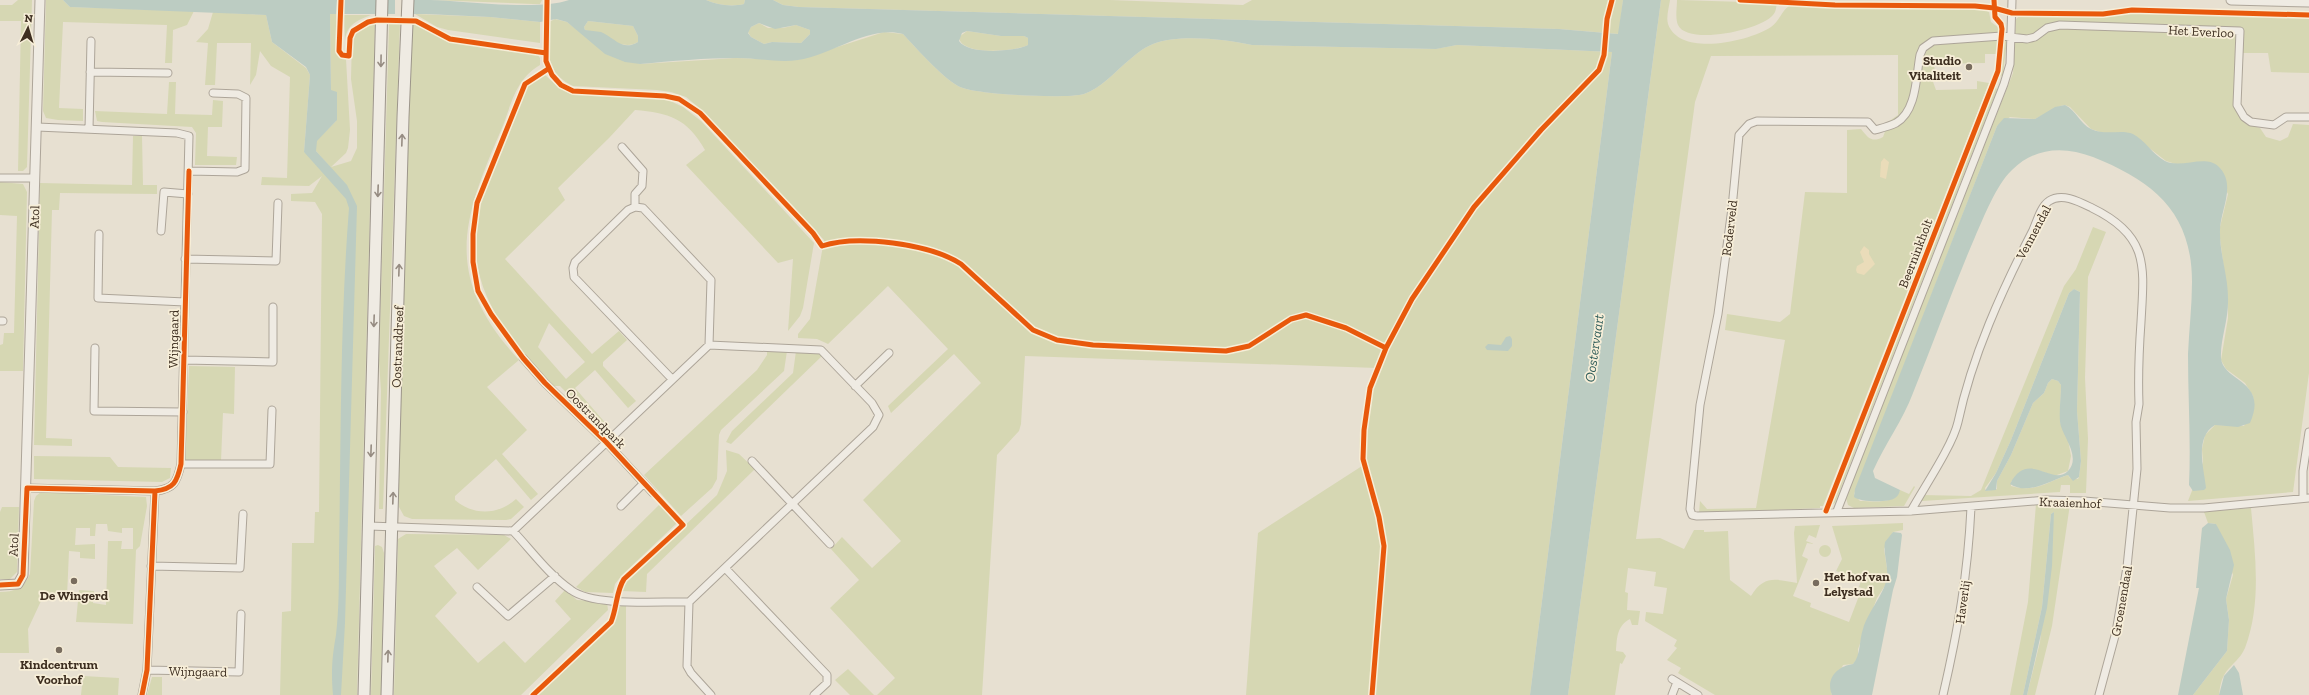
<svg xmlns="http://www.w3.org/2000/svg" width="2309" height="695" font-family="'Zilla Slab',serif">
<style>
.green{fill:#d6d7b3;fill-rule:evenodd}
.sand{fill:#eadcb9}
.water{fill:#bcccc2;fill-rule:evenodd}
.pier{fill:#e7e0d1}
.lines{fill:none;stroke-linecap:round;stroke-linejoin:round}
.minor-casing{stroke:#ada599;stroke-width:9}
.tertiary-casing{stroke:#ada599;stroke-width:11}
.secondary-casing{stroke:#9c958a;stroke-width:13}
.minor{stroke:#efebe3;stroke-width:7}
.tertiary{stroke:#efebe3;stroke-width:9}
.secondary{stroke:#efebe3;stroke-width:11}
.cycleway-casing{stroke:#f7eed8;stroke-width:8}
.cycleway{stroke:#e8590c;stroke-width:5}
.oneway{stroke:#968c82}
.poi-dot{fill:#786c5e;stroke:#f7eed8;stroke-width:1.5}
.labels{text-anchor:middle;stroke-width:3.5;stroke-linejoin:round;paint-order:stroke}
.street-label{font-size:13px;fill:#3d2e20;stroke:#f7eed8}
.poi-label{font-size:13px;font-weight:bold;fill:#3d2e20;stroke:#f7eed8}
.water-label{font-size:14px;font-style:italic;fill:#2f5d5a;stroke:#f7eed8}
</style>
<rect width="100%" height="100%" fill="#e7e0d1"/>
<!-- green -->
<path class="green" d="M18 0H32L27 167 23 171H18L21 21H0V5H12Z
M46 0H63L70 7 194 11 187 25 173 30 172 63H165L167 25 63 22 59 108 83 109V121L58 120 46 118 43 111Z
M431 0H542L540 4H533Z
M706 0H745L744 4C732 7 717 5 706 0Z
M773 0H1110L1243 5 1252 0H1623L1619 34 1559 29 799 7 783 5Z
M1661 0H1670C1669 7 1666 17 1668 24 1680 58 1750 41 1771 27 1780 21 1782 9 1791 5L1983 9 1989 12 1991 22 1999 28 1996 54H1985V63L1934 64 1935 73H1929V79H1932L1936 90 1977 89V81L1989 83 1823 506H1820V508L1699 513 1700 501 1707 509 1756 508 1785 340 1725 330 1727 314 1780 322 1790 314 1805 192 1847 193V130L1861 129C1868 138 1872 143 1883 137L1886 129 1909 115 1914 76C1910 97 1908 116 1885 124L1898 115V55L1711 56 1695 102 1636 539 1660 538 1684 549 1694 530H1704V532L1728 531 1730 580 1751 596C1764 575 1775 579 1797 583L1794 533 1795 526 1820 525 1816 538 1809 535 1806 541 1814 544 1807 543 1802 556 1808 559 1793 596 1811 603 1810 607 1849 622 1862 588 1859 587 1861 581 1836 571 1842 559 1832 526 1903 523V530L1893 532 1884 549 1888 575 1886 584 1877 598 1858 649V658L1853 664 1843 665 1831 692 1832 695H1715L1678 673 1681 668 1667 660 1677 648 1674 646 1677 640 1645 621 1646 612 1663 614 1667 588 1654 586 1656 572 1628 568 1625 592 1628 593 1627 610 1640 611 1638 625H1632L1630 619C1617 626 1617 637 1616 651L1623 652 1626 656 1622 664 1620 663 1615 695H1568Z
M1677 0H1679L1777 3C1776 8 1776 12 1773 15 1761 30 1688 46 1678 25 1675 18 1677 7 1677 0Z
M213 12 266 15 272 42 306 68 310 75 304 152 330 167 316 151V141L336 121 331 91 330 14H336L337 54 346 59 350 130 348 148 346 153 331 167 351 161 357 148V121L351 79 352 39C355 30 366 24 375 22L357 695H280L282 612 291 611 292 543H314L315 512H319L322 214 315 202 291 201V194L312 193 322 176 309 186 261 185 262 177 287 178 290 77 271 66 260 51 256 75 250 85 251 43H217L215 85H205L208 43 196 42 208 29Z
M2130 12 2309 16V73L2271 72 2268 53H2236L2240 117 2246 124 2260 128 2266 137 2280 141 2288 137 2293 124 2309 125V373L2293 492 2188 501 2203 462 2202 449 2205 435 2215 425 2244 426 2254 405 2253 396 2245 383 2226 369 2221 360 2228 318V300L2219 231 2228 194 2211 163 2179 165 2166 161 2131 134 2103 133 2091 129 2070 107 2065 105 2060 106 2035 119 2010 117 1997 126 1854 494 1860 501C1872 501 1895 505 1900 490L1909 494 1914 486 1915 487 1904 506 1854 508 1848 505 1846 498 2013 73 2016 19 2021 15H2100Z
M415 14 490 17 540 22V43L448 30 437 27Z
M344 15H371C357 20 347 25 345 40Z
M555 19 567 22 580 32 640 64 736 58 797 60 884 32 903 34C917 49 942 77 958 86 972 95 1068 99 1084 94 1100 89 1115 72 1128 61 1135 55 1143 48 1153 44 1179 34 1224 39 1252 45L1435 49 1457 45 1612 52 1530 695H1246L1258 533 1362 466C1354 438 1368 395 1377 368L1025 356 1021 424 1019 431 997 455 982 695H877L895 678 830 608 859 580 831 549 842 537 872 568 901 541 863 500 981 383 954 354 891 413 888 406 948 349 888 286 828 344 817 339 798 338V334L810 319 824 240 697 106 686 97 671 92 657 90 573 86C544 72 548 50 549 22Z
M588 21 633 26 638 36V42C623 52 601 34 585 30L584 27Z
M400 23 383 509H379L381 391 379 361 389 24Z
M411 23 447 40 536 53 540 58V65C515 80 512 103 502 128 461 222 443 277 519 360L487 387 527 430 502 454 538 494 531 500 496 459 455 496V500C474 516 498 515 516 499L524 507 511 519 506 520 412 519 404 516 399 507 398 488Z
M759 23 768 28H783L796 25 810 30V34L801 43 772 42 764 44 751 37 748 32 751 27Z
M967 31 1001 36H1024L1028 38V45C1015 52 960 56 959 37Z
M2004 39H2007L2003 75 1999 77Z
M544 74 557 86 569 93 668 100 683 107 701 121 814 243 803 308 800 316 788 331 793 259 778 263 686 165 705 150C687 118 669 113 635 110L609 138 558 188 565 200 505 259 592 354 619 331 627 340 603 362V366L636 401 628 408 595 370 575 388 609 427 604 431 560 386H554C506 337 462 284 479 211 482 195 490 178 497 163 507 136 518 110 528 84ZM549 323 585 362 566 379 538 347Z
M169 82H176L175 114 212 115 213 100 223 101 222 127H208L207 156 237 157 236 165H195L196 133 192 127 102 122 97 121 95 111 167 114Z
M1995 85 1997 90 1835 503 1830 506Z
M133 136H142L143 185H157V194L60 193 59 210H52L46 438 72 439V446L34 445 40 183 132 185Z
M0 182 23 184 27 192 23 371H0V345L3 344 4 333H14L17 216 0 215Z
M2093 227 2106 232 2088 277 2085 378 2088 439 2086 493H2070V485H2061L2060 492 1922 501V495L1971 496 1981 490 2064 286 2076 269ZM2074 289 2080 292 2077 411 2081 461 2079 477 2078 479 2070 478 2068 475C2047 482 2035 493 2011 486V482C2025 466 2035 468 2054 476L2068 471 2071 456 2068 440 2060 422 2061 385 2058 381 2052 379 2048 383 2044 393 2033 403 2011 455 1997 481V489L1986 491 1985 488 1996 473 2011 440 2069 293Z
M767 351H787L784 371 721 430 719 435 717 479 712 488 681 516 644 475 757 370 767 355Z
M796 351 818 353 822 356 731 444 726 442 732 431 793 373Z
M189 366 235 367 234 414 223 413 221 461 185 460Z
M726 450 739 454 755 469 647 574 646 592 621 591 626 581 717 495 727 471Z
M34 456 110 457 118 467 171 468 170 478 162 482 34 479Z
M41 492 146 497 147 506 140 546 136 550 133 624 76 622 79 590 94 591 93 603 106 605 108 541H122L121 549H133V528H122V533L108 531 107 524H96L95 536H90V528H76L75 545 95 544V559L80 558V552L69 551 67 597 57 595 50 600 41 601 28 629 29 653H0V592C14 592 24 588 30 574L34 501 36 496Z
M660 504 678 522 622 575 615 584 613 593 585 592 576 587Z
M2036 504H2070L2052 626 2035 695H2027L2040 642 2054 512 2051 514 2042 607 2023 695H2010L2028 602Z
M2 507H19L17 572 9 580 0 579V512Z
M2251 508C2255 554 2262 603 2245 648 2240 659 2233 663 2226 672 2221 679 2220 687 2219 695H2193L2227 651 2229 620 2226 599 2233 575 2216 524 2208 523 2204 512Z
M406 534 504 535 511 539 478 570 457 548 434 566 457 593 435 616 478 663 504 641 525 663 571 619 555 601 565 590 577 600 607 602 608 610 521 695H394L398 539Z
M1819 551a6 6 0 1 1 12 0a6 6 0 1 1-12 0Z
M378 545 382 547 384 553 381 695H371L375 546Z
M626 604V695H535L602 630 619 607Z
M848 669 874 695H850L835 680Z
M83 676 119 678 118 695H81Z
M152 677H162V695H147Z"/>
<!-- sand -->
<path class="sand" d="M1884 158 1889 162 1886 179 1880 177 1881 162Z
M1864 246 1869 250V254L1875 264 1864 275 1857 273 1856 270 1857 266 1864 262 1860 252Z"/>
<!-- water -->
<path class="water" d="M63 0C186 0 308 0 430 0 466 1 538 11 569 0H706C717 5 732 7 744 4L745 0H773L783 5 799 7 1559 29 1618 34 1623 0H1661L1568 695H1530L1612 52 1457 45 1436 49 1252 45C1224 39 1179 34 1153 44 1143 48 1135 55 1128 61 1115 72 1100 89 1084 94 1068 99 972 95 958 86 942 77 917 49 903 34 868 25 833 55 798 60 779 63 757 58 737 58 705 58 672 61 640 64L625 62 605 54 567 22 556 19 540 22 490 17 426 14H330L331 90 337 92V120L317 141 316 151 347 185 357 206 345 623 341 695H333C331 671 332 658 336 635 339 610 339 582 339 556 341 440 340 323 349 208L346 199 304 152 310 75 306 67 272 42 266 15 70 7ZM588 21 633 26 638 36V42C622 52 614 37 601 32 596 31 590 31 585 30L584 27ZM759 23 775 29 796 25 810 30V34L801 43 772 42 764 44 751 37 748 33 751 27ZM967 31 1001 36H1024L1028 38V45C1015 52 968 55 959 41L962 33Z
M2065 105C2076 110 2080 124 2091 129 2106 136 2121 129 2133 134 2145 140 2153 155 2165 161 2181 169 2205 154 2218 166 2238 185 2219 211 2220 233 2220 255 2228 276 2228 298 2229 319 2220 340 2221 358 2223 382 2269 380 2250 423L2238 427 2215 425C2194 437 2204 469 2206 488L2204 490 2193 491 2189 485C2191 441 2188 398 2188 354 2189 330 2192 306 2192 282 2192 212 2153 181 2093 157 2064 146 2035 147 2012 170 1996 185 1984 217 1975 237 1953 288 1934 341 1913 393 1903 420 1885 444 1873 471L1875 478 1900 490C1899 494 1898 496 1895 498 1889 503 1859 502 1854 497L1855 489 1997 126 2004 118 2035 119 2055 107Z
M2074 289 2080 292 2077 411 2081 461 2079 477 2073 481 2068 475C2051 480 2028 496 2010 484 2028 449 2052 487 2068 471 2082 456 2061 435 2060 422 2059 409 2061 397 2061 385L2058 381 2052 379 2048 383 2044 393 2033 403 2011 455 1997 481 1996 490 1985 491 1996 473 2011 440 2069 293Z
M1510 336 1512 339V346L1508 351 1487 350 1485 347 1488 344 1501 345 1506 337Z
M2054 512 2052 566 2047 608 2027 695H2023L2042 607 2051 514Z
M2208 523 2216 524 2230 550 2234 565 2226 599 2229 620 2227 651 2193 695H2178L2199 588H2196L2202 528Z
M1893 532 1901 533 1902 535 1897 577 1893 590 1872 695H1832C1825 678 1838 666 1853 664 1861 655 1859 640 1863 629 1868 611 1886 592 1887 576 1888 564 1883 553 1885 542Z
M2234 665 2239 673 2243 695H2219L2224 676Z"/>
<!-- pier -->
<path class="pier" d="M337 0H343V16H336Z
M395 0H412V16H395Z
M545 1H550L549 24H544Z"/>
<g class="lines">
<!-- minor casing -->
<g class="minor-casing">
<path id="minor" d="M90 72 168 73
M2309 117H2286L2274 125 2251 122 2244 117 2237 105 2240 31 2060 25 2047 28 2035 37 2027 39 2002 36 1933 41 1923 48 1920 55C1916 76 1917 111 1896 123 1890 126 1882 128 1875 130L1868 122 1757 121 1749 124 1739 135 1732 208 1718 314 1700 405 1690 509 1692 515 1697 516 1911 511 2046 500 2084 501 2170 508H2204L2309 498
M37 127 177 133 189 136 181 464C177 482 174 489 155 491L147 670 142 695
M89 129 91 41
M622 147 643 171 642 186 635 194V207
M189 171 237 172 245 169 246 98 238 94 213 93
M0 178H35
M161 231 164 192 188 194
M99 234 98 298 185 302
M185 259 276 261 278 203
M0 321H3
M95 348 94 411 183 412
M523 358 545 383 606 442 653 493
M184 360 273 362V307
M672 379 574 277 573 268 575 262 628 210 635 207 643 208 711 280 709 345
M855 386 889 353
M752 461 830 544
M181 464H270L272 410
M27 488 155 491
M2303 498V471L2309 432
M621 506 643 484
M1837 511 2004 84 2010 64 2012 0
M1911 511C1923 489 1953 445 1958 422 1972 356 2002 290 2033 230 2037 221 2041 206 2049 201 2062 192 2080 202 2092 208 2150 236 2144 267 2141 322 2139 350 2138 377 2139 404L2136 422 2137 469 2127 567 2116 632 2099 695
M369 526 513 531
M151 566 240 568 243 514
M726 569 827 675V683L814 695
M477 587 508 616 555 576
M689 602C660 601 594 607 571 590 549 575 531 550 513 531L709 345 821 350 872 403 879 415 873 427 689 602 687 666 691 673 711 695
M147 670 239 672 241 614
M1672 679 1698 695
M1672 695 1677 682
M1943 695C1958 630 1968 574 1971 507"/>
</g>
<!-- tertiary casing -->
<g class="tertiary-casing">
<path id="tertiary" d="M2231 0 2309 2
M0 585 18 584 23 575 40 0"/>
</g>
<!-- secondary casing -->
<g class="secondary-casing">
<path id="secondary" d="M364 695 382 0
M387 695 403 117 408 0"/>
</g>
<!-- minor -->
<use href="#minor" class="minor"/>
<!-- tertiary -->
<use href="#tertiary" class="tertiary"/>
<!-- secondary -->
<use href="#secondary" class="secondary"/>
<!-- cycleway casing -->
<g class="cycleway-casing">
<path id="cycleway" d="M341 0 339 51 342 55 349 56 350 38 353 31 368 22 377 20 416 21 450 39 546 53
M547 0 546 61 552 75 561 85 573 91 665 96 679 99 700 113 813 233 822 246C857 234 930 244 961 264L1033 330 1057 340 1093 345 1226 351 1249 346 1291 319 1306 315 1346 328 1386 348
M1740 0 1835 5 1975 6 1994 8 2012 13 2103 14 2132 10 2309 15
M1826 511 1998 71 2002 29 2001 24 1995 17 1994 0
M0 585 18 584 23 575 27 488 155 491
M142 695 147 670 155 491C174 489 177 482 181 464L189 171
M533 695 611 622C617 608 616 591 624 579L683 525 606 442 545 383 523 358 491 314 478 291 473 262V234L477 203 525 84 548 69
M1372 695 1384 546 1379 517 1363 459 1364 430 1370 388 1386 348 1412 299 1474 207 1541 130 1599 70 1604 55 1607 19 1612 0"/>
</g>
<!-- cycleway -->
<use href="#cycleway" class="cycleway"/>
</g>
<!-- one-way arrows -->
<defs><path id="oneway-shaft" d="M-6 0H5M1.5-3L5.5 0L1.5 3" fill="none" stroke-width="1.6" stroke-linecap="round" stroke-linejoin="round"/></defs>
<g class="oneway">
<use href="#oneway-shaft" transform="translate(381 61) rotate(91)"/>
<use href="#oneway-shaft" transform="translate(402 140) rotate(-88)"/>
<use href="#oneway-shaft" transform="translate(378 191) rotate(92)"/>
<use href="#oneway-shaft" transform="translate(399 270) rotate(-88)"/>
<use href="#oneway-shaft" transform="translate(374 321) rotate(92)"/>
<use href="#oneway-shaft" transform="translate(371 451) rotate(92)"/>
<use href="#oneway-shaft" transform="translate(393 498) rotate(-88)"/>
<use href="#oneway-shaft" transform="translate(388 656) rotate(-88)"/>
</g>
<!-- markers -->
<g class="poi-dot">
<circle cx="1969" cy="67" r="4"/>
<circle cx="74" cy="581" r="4"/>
<circle cx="1816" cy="583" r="4"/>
<circle cx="59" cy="650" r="4"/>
</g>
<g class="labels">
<!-- street labels -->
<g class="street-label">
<text transform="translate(2201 31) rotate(3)" y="5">Het Everloo</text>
<text transform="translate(34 217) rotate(-88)" y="5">Atol</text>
<text transform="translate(1729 228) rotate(-83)" y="5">Roderveld</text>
<text transform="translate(2033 232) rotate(-62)" y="5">Vennendal</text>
<text transform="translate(1915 253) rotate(-69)" y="5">Beerninkholt</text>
<text transform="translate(173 339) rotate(-89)" y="5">Wijngaard</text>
<text transform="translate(397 347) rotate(-88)" y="5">Oostranddreef</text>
<text transform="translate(596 418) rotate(45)" y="5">Oostrandpark</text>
<text transform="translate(2070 502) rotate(2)" y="5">Kraaienhof</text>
<text transform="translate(13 545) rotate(-87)" y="5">Atol</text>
<text transform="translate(2121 601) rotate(-80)" y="5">Groenendaal</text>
<text transform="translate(1962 602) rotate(-82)" y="5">Haverlij</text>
<text transform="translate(198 671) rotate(1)" y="5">Wijngaard</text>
</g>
<!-- poi labels -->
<g class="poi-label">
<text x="1961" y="65" text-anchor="end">Studio<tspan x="1961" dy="15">Vitaliteit</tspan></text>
<text x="1824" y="581" text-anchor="start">Het hof van<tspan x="1824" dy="15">Lelystad</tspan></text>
<text x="74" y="600">De Wingerd</text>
<text x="59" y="669">Kindcentrum<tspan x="59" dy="15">Voorhof</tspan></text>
</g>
<!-- water labels -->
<g class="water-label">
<text transform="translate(1594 348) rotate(-82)" y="5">Oostervaart</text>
</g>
</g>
<!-- north arrow -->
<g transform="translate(28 28) rotate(5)" stroke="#f7eed8" stroke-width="3" paint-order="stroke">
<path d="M0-3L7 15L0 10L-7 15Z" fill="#3d2e20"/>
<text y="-6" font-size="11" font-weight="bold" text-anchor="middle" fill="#3d2e20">N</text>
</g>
</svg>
